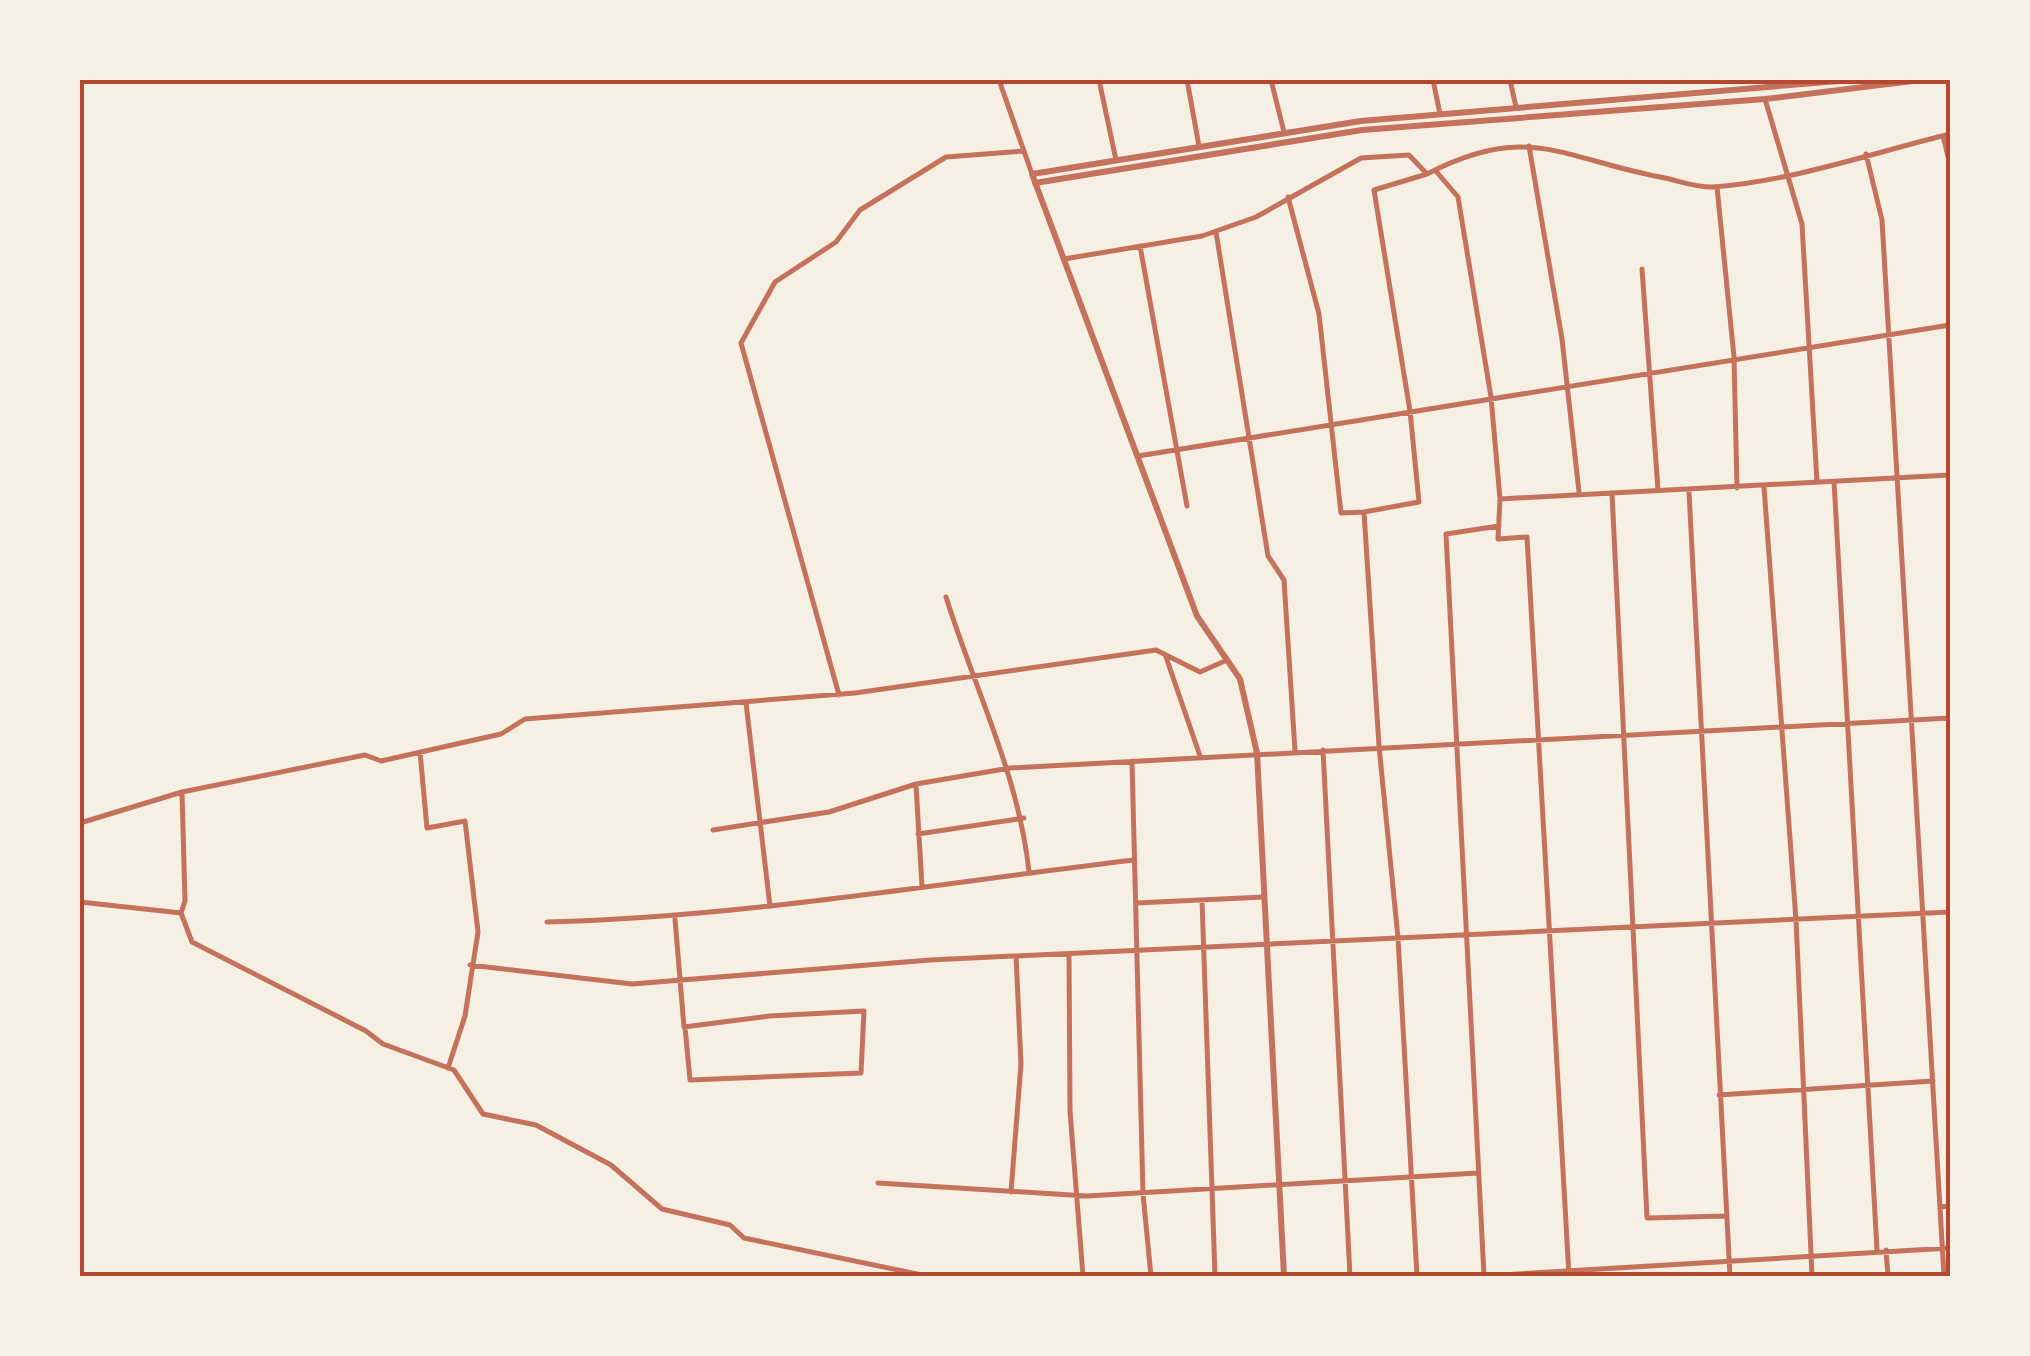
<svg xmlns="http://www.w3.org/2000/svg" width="2030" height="1356" font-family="Ubuntu,sans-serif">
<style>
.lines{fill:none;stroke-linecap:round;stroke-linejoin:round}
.minor{stroke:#c5725c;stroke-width:5}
.tertiary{stroke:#c5725c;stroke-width:6}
.neatline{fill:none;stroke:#b5482f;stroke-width:4}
</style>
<rect width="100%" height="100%" fill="#f6efe4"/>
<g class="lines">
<!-- minor -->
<path class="minor" d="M999 80 1032 174
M1099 80 1116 160
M1187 80 1199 146
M1271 80 1284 132
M1433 80 1440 114
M1510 80 1516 107
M1765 99 1802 224 1817 482
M1943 136 1950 165
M1529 146 1562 339 1579 492
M1866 154 1882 220 1944 1276
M1435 170 1458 197 1491 397 1500 499 1498 539 1527 537 1569 1276
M1717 187 1734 357 1737 488
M1288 197 1319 314 1341 513 1364 512 1379 746 1398 938 1417 1276
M1216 232 1268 556 1284 580 1295 751
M1140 246 1187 506
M1064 259 1202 236 1256 217 1361 158 1409 155 1427 174C1528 122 1561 158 1660 177 1677 180 1696 188 1713 187 1793 181 1872 153 1950 134
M1642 269 1658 490
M1138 456 1950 325
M1834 481 1877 1250
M1764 487 1796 920 1812 1276
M1689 492 1730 1276
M1612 493 1647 1218 1726 1216
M1500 499 1950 475
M1364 512 1419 502 1410 411 1374 190 1427 174
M946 597C975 690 1019 776 1029 872
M1166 657 1200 756
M839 695 741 343 775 282 836 242 860 210 946 157 1024 151
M746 703 770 906
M1323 750 1350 1276
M420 752 427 828 465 821 478 932 465 1016 448 1068
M1132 761 1143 1194 1151 1276
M916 785 922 887
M80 823 182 792 365 755 381 761 501 734 525 719 855 693 1156 650 1200 672 1227 660
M713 830 829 812 916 784 1010 768 1950 718
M918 834 1024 818
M1202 900 1215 1276
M80 902 181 913 192 942 366 1031 383 1044 454 1070 483 1114 536 1125 611 1165 662 1209 730 1225 744 1238 927 1276
M1136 903 1264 897
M181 913 185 901 182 792
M675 919 684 1027 769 1016 864 1011 861 1073 690 1080 685 1027
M547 922C742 917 939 883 1134 860
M1069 954 1070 1111 1083 1276
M470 965 632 984 930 960 1950 912
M1719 1095 1933 1081
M878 1183 1087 1196 1478 1173
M1011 1192 1021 1064 1016 956
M1940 1207 1950 1206
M1886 1250 1888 1276
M1484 1276 1446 534 1499 526
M1484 1276 1950 1248"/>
<!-- tertiary -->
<path class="tertiary" d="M1035 183 1362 130 1765 99 1921 80
M1284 1276 1257 753 1240 679 1197 616 1032 174 1361 121 1851 80"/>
</g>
<!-- border -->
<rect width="2030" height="1356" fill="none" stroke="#f6efe4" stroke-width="165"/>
<rect x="82" y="82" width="1866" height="1192" class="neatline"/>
</svg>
